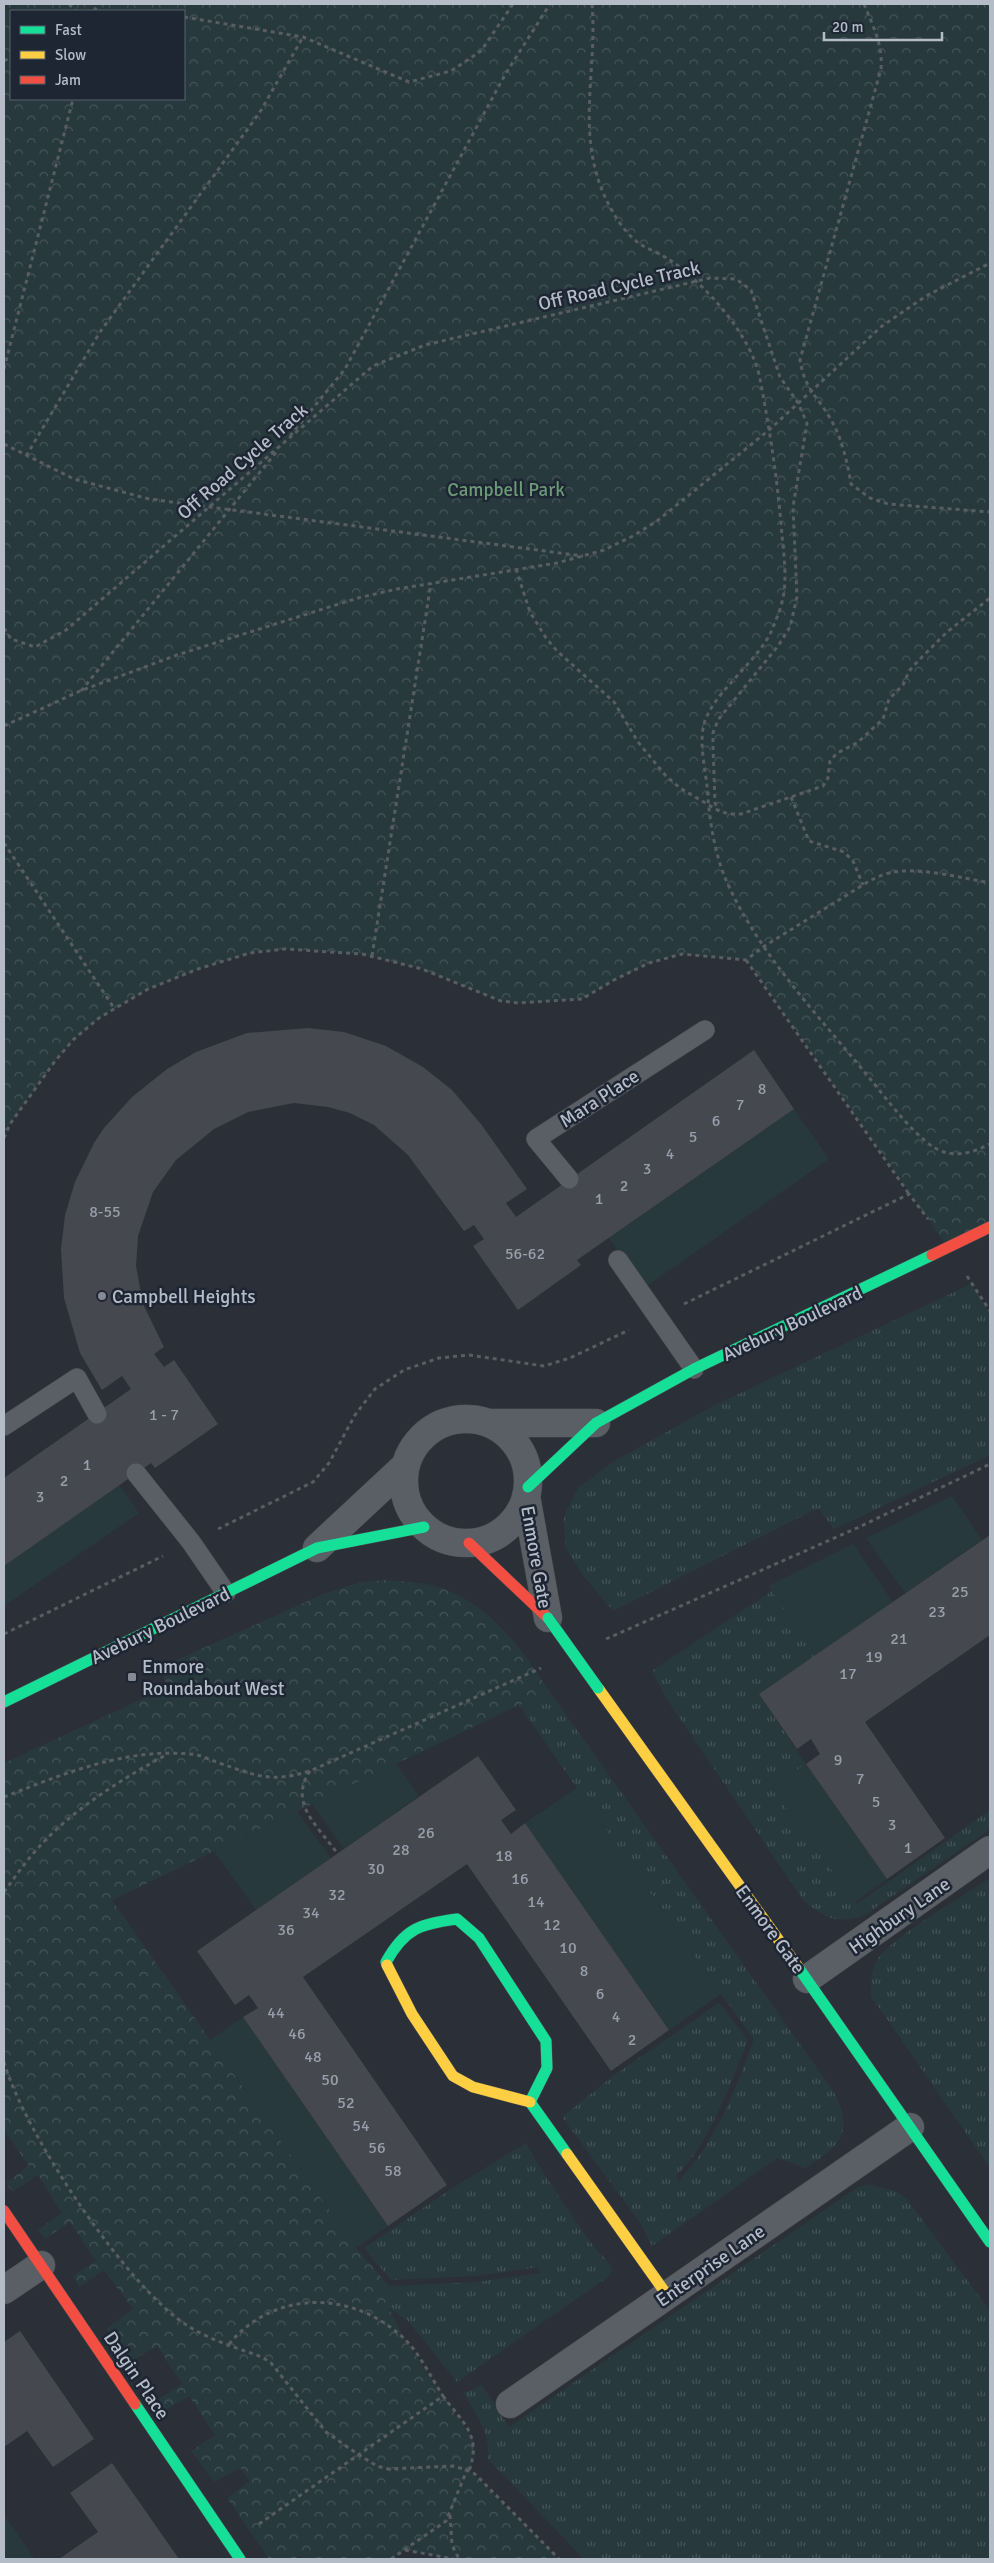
<svg xmlns="http://www.w3.org/2000/svg" width="994" height="2563" font-family="Signika,sans-serif">
<style>
.grass{fill:url(#grass-tufts)}
.forest{fill:url(#forest-crowns);fill-rule:evenodd}
.garden{fill:#28393d}
.building{fill:#45484f}
.lines{fill:none;stroke-linecap:round;stroke-linejoin:round}
.lane-casing{stroke:#474a50;stroke-width:20}
.street-casing{stroke:#474a50;stroke-width:29}
.fast-casing{stroke:#474a50;stroke-width:12}
.slow-casing{stroke:#474a50;stroke-width:12}
.jam-casing{stroke:#474a50;stroke-width:12}
.path{stroke:#575d62;stroke-width:3;stroke-dasharray:4 4;stroke-linecap:butt}
.lane{stroke:#5a5e65;stroke-width:19}
.street{stroke:#5a5e65;stroke-width:28}
.fast{stroke:#16e098;stroke-width:11}
.slow{stroke:#ffcf43;stroke-width:11}
.jam{stroke:#f24e42;stroke-width:11}
.fast-bridge-casing{stroke:#474a50;stroke-width:12;stroke-linecap:butt}
.fast-bridge{stroke:#16e098;stroke-width:11}
.poi-dot{fill:#848b95;stroke:#1d2632;stroke-width:2}
.labels{text-anchor:middle;stroke-width:5;stroke-linejoin:round;paint-order:stroke}
.number-label{font-size:16px;fill:#989faa}
.street-label{font-size:19px;fill:#b4bcc8;stroke:#1d2632}
.park-label{font-size:19px;fill:#6c9977;stroke:#1d2632}
.poi-label{font-size:19px;fill:#b4bcc8;stroke:#1d2632;text-anchor:start}
</style>
<defs>
<pattern id="grass-tufts" width="24" height="20" patternUnits="userSpaceOnUse" patternTransform="scale(1.25)"><rect width="24" height="20" fill="#28393d"/><path d="M3 7l-1-3M5 7V3M7 7l1-3M15 17l-1-3M17 17v-4M19 17l1-3" fill="none" stroke="#455458"/></pattern>
<pattern id="forest-crowns" width="20" height="18" patternUnits="userSpaceOnUse" patternTransform="scale(1.25)"><rect width="20" height="18" fill="#28393d"/><path d="M2 6a3 3 0 1 1 6 0M12 15a3 3 0 1 1 6 0" fill="none" stroke="#455458"/></pattern>
</defs>
<rect width="100%" height="100%" fill="#2b2f37"/>
<!-- grass -->
<path class="grass" d="M971 1284 990 1314V1455L834 1529 818 1508 613 1611 582 1574 565 1547 564 1516 578 1488 613 1462 713 1406Z
M772 1591 817 1656 759 1694 806 1764 771 1787 855 1902 857 1904 990 1810V1829L865 1915C836 1925 825 1918 803 1900L666 1698 652 1671Z
M550 1692 834 2092C855 2132 840 2146 806 2168L777 2158 652 2246 639 2221 562 2117 613 2076 719 2003 748 2040C731 2083 709 2144 676 2176L679 2181C716 2142 736 2088 754 2039L721 1994 519 1705Z
M990 1878V2168L871 1996C871 1983 871 1971 878 1959 892 1937 965 1895 990 1878Z
M96 1898 388 2291 389 2286 477 2282 540 2273 538 2267 477 2276 391 2280 364 2248 451 2189 526 2143C546 2179 570 2213 594 2247 600 2255 610 2260 612 2271L608 2277 457 2382 409 2322 388 2307Z
M867 2184 896 2191 907 2199 990 2311V2559H584L488 2459C490 2430 477 2417 463 2393L482 2385 509 2427 855 2189Z"/>
<!-- forest -->
<path class="forest" d="M4 4H990V1227L949 1249 747 960 682 954 649 963 614 980 582 999 518 1003 501 1001 422 969 362 954 285 949 250 953 198 969 148 989 99 1018 74 1039 55 1061 10 1124 4 1138ZM11 11H184V99H11Z
M387 1580C406 1582 427 1582 444 1589 494 1608 522 1650 550 1692L519 1705 112 1900 356 2248 389 2286 388 2307 406 2341 474 2441 475 2453 470 2471 559 2559H454L405 2550 391 2559H303L300 2556 295 2559H269L227 2498 250 2481 240 2468 214 2482 191 2451 215 2435 189 2396 164 2411 156 2401 182 2384 157 2346 130 2362 106 2329 133 2309 104 2270 79 2287 73 2276 96 2261 70 2222 45 2239 38 2230 62 2213 38 2175 12 2192 6 2183 29 2166 4 2130V1763L168 1687 159 1668 321 1595 360 1582Z"/>
<!-- garden -->
<path class="garden" d="M794 1109 829 1159 644 1288 609 1238Z
M119 1485 139 1513 4 1606V1566Z
M952 1496 982 1540 905 1593 866 1538Z
M853 1544 893 1602 817 1656 768 1586Z
M396 1764 419 1796 344 1849 312 1804Z
M806 1764 887 1879 855 1902 771 1787Z
M577 1788 721 1994 669 2030 525 1823Z
M297 1811 331 1858 256 1910 214 1851Z
M243 2017 388 2226 356 2248 210 2040Z
M4 2515 35 2559H4Z"/>
<!-- building -->
<path class="building" d="M308 1028 344 1032 386 1046 423 1067 452 1090 481 1124 527 1189 506 1203 516 1217 754 1050 794 1109 577 1260 581 1265 518 1310 473 1246 484 1239 474 1225 464 1231 408 1155 374 1125 350 1113 328 1107 294 1103 248 1112 214 1129 176 1160 153 1192 138 1236 136 1266 143 1304 164 1347 154 1354 164 1367 174 1360 218 1424 155 1468 151 1463 4 1566V1478L131 1389 122 1376 102 1390 80 1353 64 1298 61 1249 65 1215 75 1182 94 1143 104 1128 132 1097 167 1069 196 1052 247 1033Z
M990 1535V1635L865 1722 945 1838 887 1879 806 1764 820 1754 811 1739 797 1749 759 1694Z
M478 1756 516 1810 501 1820 511 1834 525 1823 669 2030 611 2071 467 1864 303 1977 447 2185 388 2226 243 2017 258 2008 249 1995 235 2005 197 1951Z
M20 2331 94 2439 53 2467 27 2431 4 2447V2342Z
M112 2463 179 2559H59L98 2532 70 2493Z"/>
<g class="lines">
<!-- lane casing -->
<g class="lane-casing">
<path id="lane" d="M569 1179 536 1139 705 1030
M618 1260 694 1369
M4 1426 77 1378 97 1414
M136 1473 191 1542 226 1593"/>
</g>
<!-- street casing -->
<g class="street-casing">
<path id="street" d="M404 1481a62 62 0 1 1 124 0a62 62 0 1 1-124 0Z
M490 1423H596
M526 1496 548 1618
M317 1548 406 1465
M807 1979 990 1850
M4 2290 41 2265
M510 2404 910 2127"/>
</g>
<!-- fast casing -->
<g class="fast-casing">
<path id="fast" d="M528 1487 596 1423 694 1369 932 1255
M4 1702 317 1548 424 1527
M387 1965 386 1962C405 1928 420 1924 457 1919L479 1938 546 2041 547 2068 530 2102 567 2154
M798 1967 990 2242
M135 2404 240 2559"/>
</g>
<!-- slow casing -->
<g class="slow-casing">
<path id="slow" d="M598 1688 798 1967
M387 1965 412 2014 453 2076 473 2087 530 2102
M567 2154 667 2295"/>
</g>
<!-- jam casing -->
<g class="jam-casing">
<path id="jam" d="M932 1255 990 1227
M469 1543 548 1618
M4 2211 135 2404"/>
</g>
<!-- path -->
<path class="path" d="M69 4 76 11
M592 4C598 74 573 138 610 207 617 220 627 235 640 244 649 250 661 254 670 260 705 284 752 336 760 379 770 431 778 483 782 536 784 555 787 578 783 598 781 608 776 620 772 630 757 663 713 692 704 724 699 743 705 767 707 786 709 817 714 852 726 880 759 955 820 1017 871 1080 887 1099 921 1146 944 1152 960 1157 976 1151 990 1144
M864 4C873 26 883 45 881 69L800 360C805 390 816 394 830 418 842 438 847 461 851 484L870 498 888 504 990 512
M94 11 98 4
M184 17 303 37 409 82 451 71 481 51 513 4
M4 61 11 57
M4 369 73 99
M290 436 345 369 506 73 550 4
M4 444 74 479 149 499 583 556
M26 456 100 332 260 112 303 37
M516 569 530 612 546 638 557 651 614 702 638 742 666 776 680 788 719 811 729 814H741L823 786 828 778 830 761 837 753 857 743 883 719 889 699 903 685 909 671 920 659 947 632 990 598
M4 628 11 639 35 647 66 630 373 366 425 345 710 278 736 279 751 290 780 377 798 403 807 423 793 507 797 597 790 627 778 646 718 720 713 733V747L715 803 719 811
M81 691 278 450
M4 726 80 691 177 655 358 598 397 589 557 563 604 550 633 536 657 521 769 430 882 326 926 296 990 263
M791 797 809 841 844 852 853 861 863 885
M4 843 114 1008
M372 956 431 583
M746 960 909 1194
M4 1138 10 1124 55 1061 74 1039 99 1018 148 989 198 969 250 953 285 949 362 954 422 969 501 1001 518 1003 582 999 614 980 649 963 682 954 746 960 763 947 871 880C876 878 883 874 889 873 915 866 963 878 990 883
M967 1276 990 1311
M684 1304 909 1194 928 1219
M218 1529 313 1482 329 1463 355 1415 375 1389 404 1370 439 1358 469 1355 544 1366 570 1358 629 1330
M4 1634 163 1556
M606 1639 857 1528 990 1464
M310 1771C288 1803 318 1826 337 1853
M4 1797C63 1774 125 1748 190 1754 200 1754 210 1760 219 1763 257 1776 271 1783 310 1771L541 1668
M4 1892C15 1877 26 1861 39 1847 71 1811 123 1778 166 1755
M4 2062C24 2132 127 2288 188 2326 210 2340 237 2348 262 2357L271 2363 326 2432 359 2455 377 2466 388 2469 453 2466 467 2470 475 2474 559 2559
M229 2344C273 2291 348 2290 399 2334 418 2349 430 2376 443 2396
M450 2515 452 2545 459 2559
M259 2524 443 2396C463 2423 482 2435 469 2471
M405 2550 454 2559
M391 2559 446 2521 467 2470"/>
<!-- lane -->
<use href="#lane" class="lane"/>
<!-- street -->
<use href="#street" class="street"/>
<!-- fast -->
<use href="#fast" class="fast"/>
<!-- slow -->
<use href="#slow" class="slow"/>
<!-- jam -->
<use href="#jam" class="jam"/>
<!-- fast-bridge casing -->
<g class="fast-bridge-casing">
<path id="fast-bridge" d="M548 1618 598 1688"/>
</g>
<!-- fast-bridge -->
<use href="#fast-bridge" class="fast-bridge"/>
</g>
<!-- markers -->
<g class="poi-dot">
<circle cx="102" cy="1296" r="5"/>
<rect x="127" y="1672" width="10" height="10" rx="2.5"/>
</g>
<g class="labels">
<!-- number labels -->
<g class="number-label">
<text x="762" y="1094">8</text>
<text x="740" y="1110">7</text>
<text x="716" y="1126">6</text>
<text x="693" y="1142">5</text>
<text x="670" y="1159">4</text>
<text x="647" y="1174">3</text>
<text x="624" y="1191">2</text>
<text x="599" y="1204">1</text>
<text x="105" y="1217">8-55</text>
<text x="525" y="1259">56-62</text>
<text x="164" y="1420">1 - 7</text>
<text x="87" y="1470">1</text>
<text x="64" y="1486">2</text>
<text x="40" y="1502">3</text>
<text x="960" y="1597">25</text>
<text x="937" y="1617">23</text>
<text x="899" y="1644">21</text>
<text x="874" y="1662">19</text>
<text x="848" y="1679">17</text>
<text x="838" y="1765">9</text>
<text x="860" y="1784">7</text>
<text x="876" y="1807">5</text>
<text x="892" y="1830">3</text>
<text x="426" y="1838">26</text>
<text x="908" y="1853">1</text>
<text x="401" y="1855">28</text>
<text x="504" y="1861">18</text>
<text x="376" y="1874">30</text>
<text x="520" y="1884">16</text>
<text x="337" y="1900">32</text>
<text x="536" y="1907">14</text>
<text x="311" y="1918">34</text>
<text x="552" y="1930">12</text>
<text x="286" y="1935">36</text>
<text x="568" y="1953">10</text>
<text x="584" y="1976">8</text>
<text x="600" y="1999">6</text>
<text x="276" y="2018">44</text>
<text x="616" y="2022">4</text>
<text x="297" y="2039">46</text>
<text x="632" y="2045">2</text>
<text x="313" y="2062">48</text>
<text x="330" y="2085">50</text>
<text x="346" y="2108">52</text>
<text x="361" y="2131">54</text>
<text x="377" y="2153">56</text>
<text x="393" y="2176">58</text>
</g>
<!-- street labels -->
<g class="street-label">
<text transform="translate(619 285) rotate(-13)" y="7">Off Road Cycle Track</text>
<text transform="translate(242 461) rotate(-41)" y="7">Off Road Cycle Track</text>
<text transform="translate(599 1098) rotate(-33)" y="7">Mara Place</text>
<text transform="translate(792 1323) rotate(-25)" y="7">Avebury Boulevard</text>
<text transform="translate(537 1557) rotate(80)" y="7">Enmore Gate</text>
<text transform="translate(160 1625) rotate(-26)" y="7">Avebury Boulevard</text>
<text transform="translate(899 1915) rotate(-35)" y="7">Highbury Lane</text>
<text transform="translate(771 1929) rotate(54)" y="7">Enmore Gate</text>
<text transform="translate(710 2265) rotate(-35)" y="7">Enterprise Lane</text>
<text transform="translate(137 2375) rotate(56)" y="7">Dalgin Place</text>
</g>
<!-- park labels -->
<g class="park-label">
<text x="506" y="496">Campbell Park</text>
</g>
<!-- poi labels -->
<g class="poi-label">
<text x="112" y="1303">Campbell Heights</text>
<text x="142" y="1673">Enmore<tspan x="142" dy="22">Roundabout West</tspan></text>
</g>
</g>
<!-- border -->
<rect width="994" height="2563" fill="none" stroke="#b4bcc8" stroke-width="10"/>
<!-- legend -->
<rect x="10" y="10" width="175" height="90" fill="#1d2632" stroke="#59626e"/>
<rect x="20" y="26" width="25" height="8" fill="#16e098" stroke="#59626e"/>
<text x="55" y="35" font-size="15" fill="#b4bcc8">Fast</text>
<rect x="20" y="51" width="25" height="8" fill="#ffcf43" stroke="#59626e"/>
<text x="55" y="60" font-size="15" fill="#b4bcc8">Slow</text>
<rect x="20" y="76" width="25" height="8" fill="#f24e42" stroke="#59626e"/>
<text x="55" y="85" font-size="15" fill="#b4bcc8">Jam</text>
<!-- scale -->
<path d="M824 32v8h118v-8" fill="none" stroke="#b4bcc8" stroke-width="2.5"/>
<text x="832" y="32" font-size="15" fill="#b4bcc8" stroke="#1d2632" stroke-width="4" paint-order="stroke">20 m</text>
</svg>
